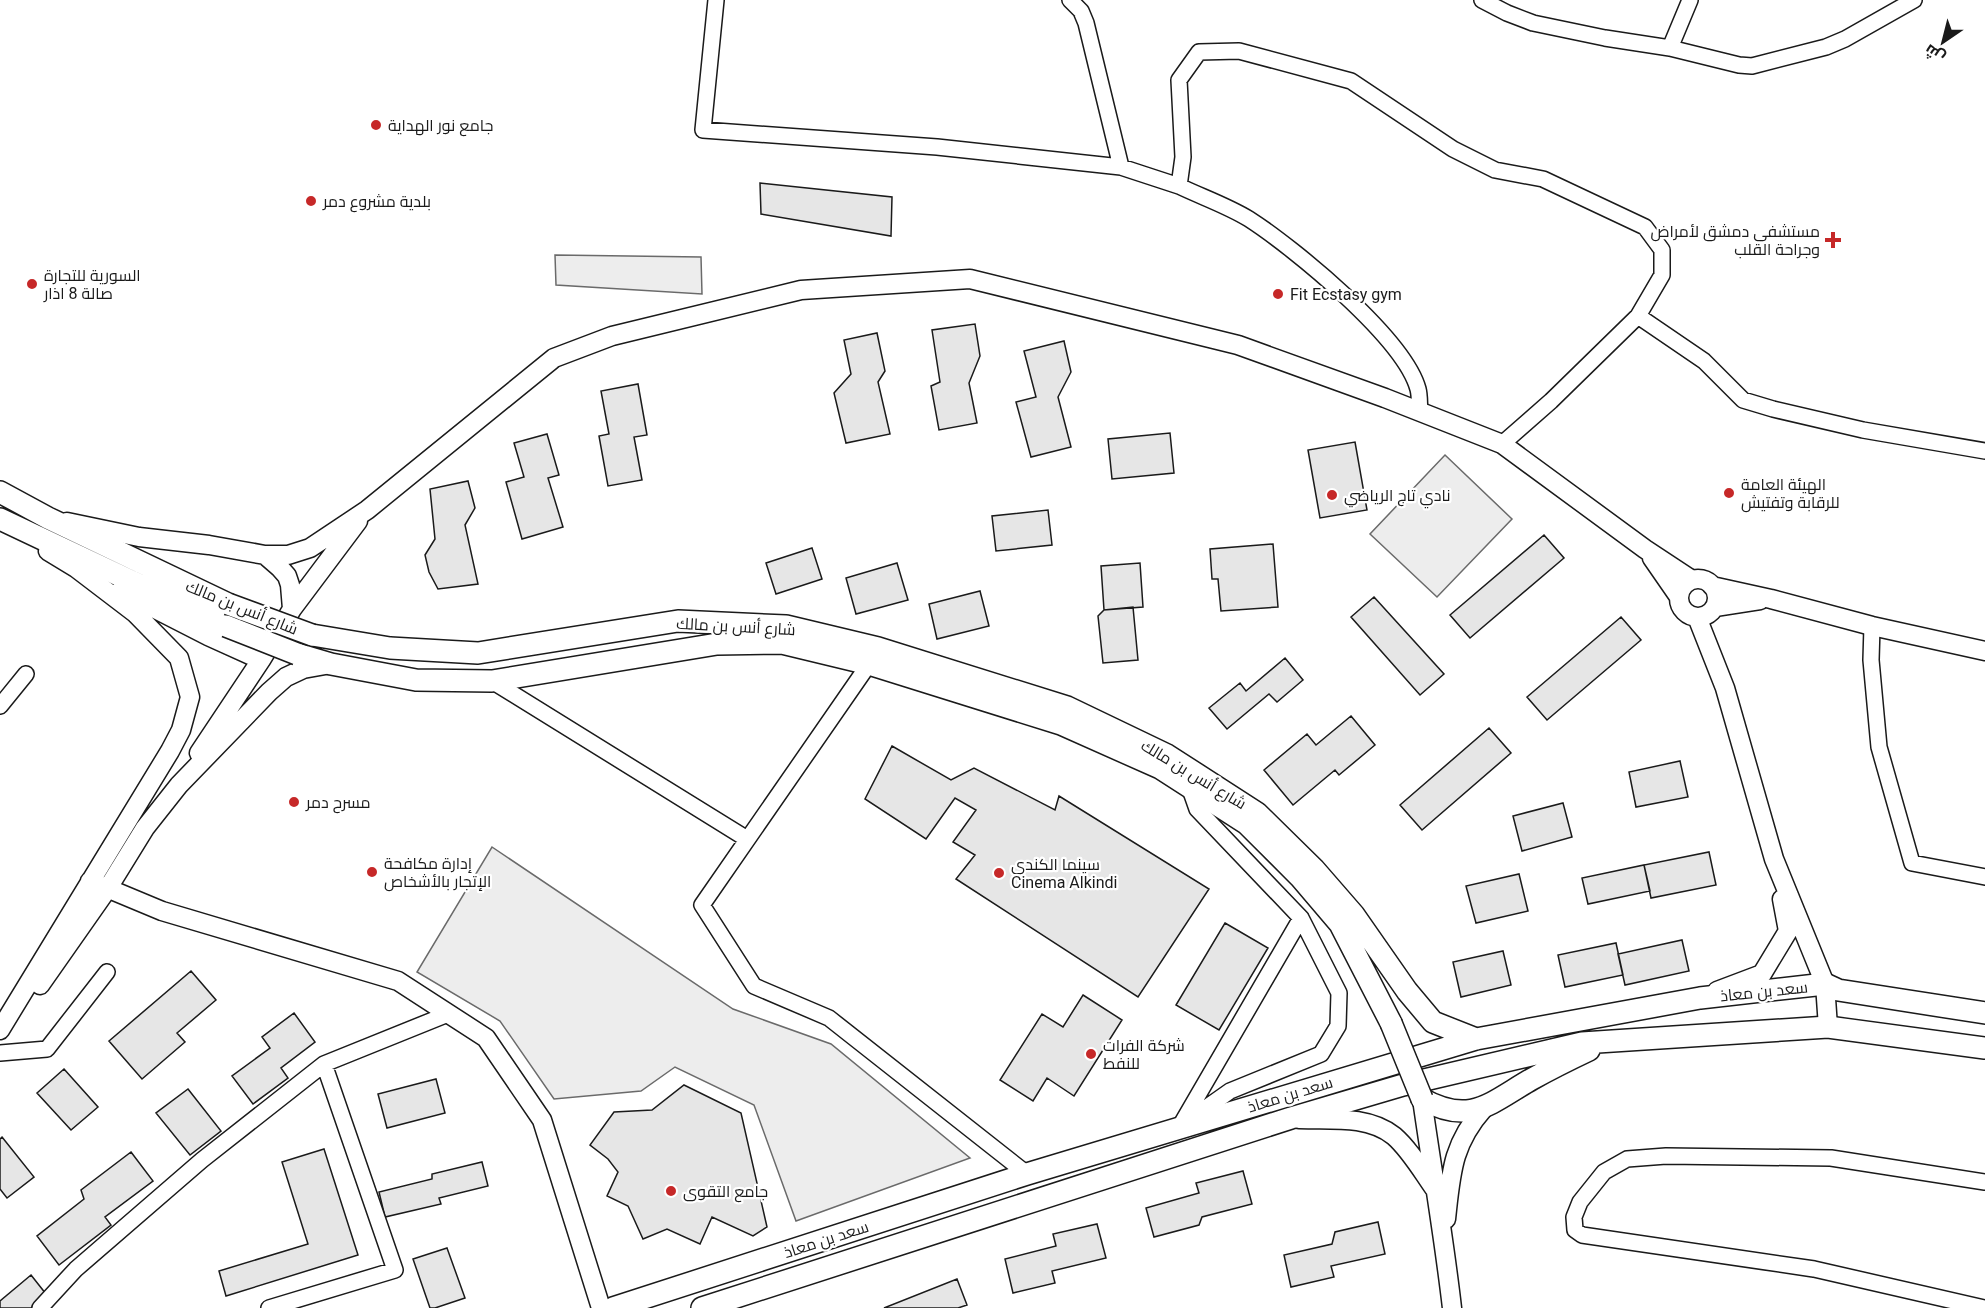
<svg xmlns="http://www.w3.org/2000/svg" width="1985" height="1308" font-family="Roboto,Cairo,sans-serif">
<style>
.built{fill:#ededed;stroke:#6a6a6a;stroke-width:1.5}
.building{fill:#e6e6e6;stroke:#1a1a1a;stroke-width:1.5}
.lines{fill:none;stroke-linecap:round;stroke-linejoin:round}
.minor-casing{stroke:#1a1a1a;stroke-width:18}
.tertiary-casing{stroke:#1a1a1a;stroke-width:21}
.secondary-casing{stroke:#1a1a1a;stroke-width:24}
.minor{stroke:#fff;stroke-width:15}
.tertiary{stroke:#fff;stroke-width:18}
.secondary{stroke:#fff;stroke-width:21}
.secondary-bridge-casing{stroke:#1a1a1a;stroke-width:24;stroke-linecap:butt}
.secondary-bridge{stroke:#fff;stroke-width:21}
.poi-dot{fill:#c62828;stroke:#fff;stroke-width:2}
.labels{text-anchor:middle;stroke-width:4.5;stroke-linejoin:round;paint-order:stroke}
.poi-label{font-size:16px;fill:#1a1a1a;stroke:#fff;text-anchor:start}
.street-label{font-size:16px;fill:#1a1a1a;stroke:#fff}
</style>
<rect width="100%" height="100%" fill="#fff"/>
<!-- built -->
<path class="built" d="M555 255 701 257 702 294 556 285Z
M1445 455 1512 519 1437 597 1370 534Z
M492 847 733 1009 831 1044 970 1158 796 1221 754 1105 675 1067 641 1091 554 1099 500 1021 417 972Z"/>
<!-- building -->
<path class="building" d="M760 183 892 197 891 236 761 214Z
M975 324 980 356 969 383 977 423 939 430 931 386 940 382 932 330Z
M877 333 885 371 878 382 890 434 846 443 834 393 851 374 844 340Z
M1064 341 1071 372 1058 397 1071 447 1031 457 1016 402 1036 397 1024 351Z
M638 384 647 435 634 437 642 480 608 486 599 436 609 434 601 391Z
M1170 433 1174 473 1112 479 1108 439Z
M547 434 559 475 548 478 563 527 522 539 506 482 524 477 514 443Z
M1355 442 1367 510 1320 518 1308 450Z
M468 481 475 508 465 525 478 584 438 589 429 572 425 555 435 539 430 489Z
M1048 510 1052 545 996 551 992 516Z
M1544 535 1564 558 1470 638 1450 615Z
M1273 544 1278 607 1221 611 1218 579H1212L1210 549Z
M812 548 822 579 776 594 766 563Z
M897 563 908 600 856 614 846 578Z
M1140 563 1143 607 1104 610 1101 566Z
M980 591 989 626 937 639 929 604Z
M1374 597 1444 674 1420 695 1351 617Z
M1133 607 1138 660 1103 663 1098 616 1104 610Z
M1621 617 1641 640 1547 720 1527 697Z
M1285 658 1303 680 1277 702 1269 694 1227 729 1209 708 1240 683 1246 691Z
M1351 716 1375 745 1339 775 1335 770 1293 805 1264 770 1307 734 1316 745Z
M1489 728 1511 753 1422 830 1400 805Z
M892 746 951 780 974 768 1055 810 1059 796 1209 889 1138 997 956 879 975 855 953 842 976 810 955 798 926 839 865 799Z
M1680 761 1688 797 1636 807 1629 772Z
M1563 803 1572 837 1522 851 1513 816Z
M1709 852 1716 885 1651 898 1644 865Z
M1644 865 1650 891 1588 904 1582 878Z
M1519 874 1528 911 1476 923 1466 886Z
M1225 923 1268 948 1219 1030 1176 1005Z
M1682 940 1689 971 1625 985 1618 954Z
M1616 943 1623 975 1565 987 1558 955Z
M1503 951 1511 985 1461 997 1453 962Z
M191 971 216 1000 177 1033 185 1042 142 1079 109 1041Z
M1083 995 1122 1020 1074 1096 1047 1078 1033 1101 1000 1080 1042 1014 1063 1027Z
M294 1013 315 1042 281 1068 288 1078 253 1104 232 1076 270 1048 262 1037Z
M64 1069 98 1107 71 1130 37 1093Z
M436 1079 445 1113 387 1128 378 1094Z
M684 1085 741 1113 767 1227 753 1236 712 1217 700 1244 667 1229 643 1239 628 1206 607 1196 618 1172 608 1159 590 1145 614 1112 652 1110Z
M188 1089 221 1131 190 1155 156 1113Z
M2 1137 34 1177 7 1198 0 1189V1139Z
M324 1149 358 1255 226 1296 219 1271 308 1244 282 1162Z
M131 1152 153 1181 105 1217 111 1225 59 1265 37 1236 84 1199 81 1190Z
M482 1162 488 1186 439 1198 441 1204 385 1217 379 1192 432 1179V1174Z
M1243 1171 1252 1204 1202 1217 1199 1225 1154 1237 1146 1208 1199 1193 1196 1183Z
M1378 1222 1385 1254 1331 1266 1334 1277 1291 1287 1284 1255 1332 1244 1335 1232Z
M1097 1224 1106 1258 1052 1271 1055 1283 1013 1293 1005 1259 1056 1246 1053 1234Z
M447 1248 465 1298 435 1308H430L413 1259Z
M31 1275 46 1294 31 1308H0V1301Z
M957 1279 967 1305 958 1308H884Z"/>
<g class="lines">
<!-- minor casing -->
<g class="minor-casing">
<path id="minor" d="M716 0 703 130 937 147 1121 167 1179 186
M1070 0 1081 11 1086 23 1121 167
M1482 0 1507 13 1533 23 1605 38 1670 48 1739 65 1752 66 1826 47 1845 39 1914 0
M1670 48 1690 0
M1420 412C1419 405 1420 396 1418 389 1404 338 1294 248 1249 219 1228 206 1202 197 1179 186L1183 157 1179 80 1199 52 1239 51 1351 81 1453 149 1495 170 1543 179 1645 227 1662 250V275L1638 316 1704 361 1743 400 1773 409 1863 430 1985 451
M1502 444 1551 401 1638 316
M1872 626 1871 660 1879 747 1912 863 1985 877
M869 664 702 905 754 986 829 1018 1027 1174
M492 681 747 839
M0 706 26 674
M0 1053 47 1049 107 972
M1183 1121 1301 918
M1186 1122 1230 1091 1321 1054 1338 1026 1339 993 1301 918 1197 809 1190 789
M40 1308 76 1269 202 1160 324 1064 448 1014
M269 1308 395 1270 324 1064
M1984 1308 1814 1269 1582 1235 1575 1230 1574 1217 1580 1202 1604 1172 1627 1159 1666 1156 1831 1158 1985 1182"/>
</g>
<!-- tertiary casing -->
<g class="tertiary-casing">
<path id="tertiary" d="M67 522 139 537 209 545 265 555 280 568 287 576 290 585 292 609
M265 555H288L310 548 367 510 554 358 612 336 801 290 970 279 1238 345 1385 398 1502 444 1645 549 1692 580
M1652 558 1679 597
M1679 598a19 19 0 1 1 38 0a19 19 0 1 1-38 0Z
M1712 586 1771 599 1872 626 1985 651
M120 591 208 636 261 660
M1715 607 1760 600
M1697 617 1725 688 1774 859 1825 984 1828 1027
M199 753 261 660 292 609 358 521
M90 881 162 911 398 981 486 1038 542 1120 601 1308
M40 985 108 888 145 828 179 785 269 692 286 677 303 669 331 664
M1717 991 1762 974 1788 931 1782 899
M0 1030 170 751 181 730 190 697 179 658 135 613 76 568 48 551
M1422 1099C1432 1169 1444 1238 1452 1308
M1299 1119C1330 1120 1368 1115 1394 1136 1410 1150 1422 1171 1434 1188
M1446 1219C1451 1173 1452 1144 1484 1108"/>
</g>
<!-- secondary casing -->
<g class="secondary-casing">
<path id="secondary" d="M0 492 48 518 228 604
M0 519 226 626
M312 635 390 648 478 653 678 621 786 626 878 648 1067 707 1167 755 1257 813 1314 869 1354 915 1407 991 1433 1022 1476 1039
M297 654 331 664 416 680 492 681 717 644 782 643 869 664 1061 724 1160 768 1247 824 1300 877 1340 924 1391 1023
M1422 1099C1471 1126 1490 1103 1532 1079 1550 1069 1570 1059 1589 1050
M613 1308 1027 1174 1476 1039 1700 998 1825 984 1838 990 1985 1013
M702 1308 1291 1118 1403 1085 1582 1043 1828 1027 1985 1048"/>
</g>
<!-- minor -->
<use href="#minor" class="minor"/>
<!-- tertiary -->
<use href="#tertiary" class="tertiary"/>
<!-- secondary -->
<use href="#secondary" class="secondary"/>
<!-- secondary-bridge casing -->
<g class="secondary-bridge-casing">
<path id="secondary-bridge" d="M228 604 312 635
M226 626 297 654
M1391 1023 1422 1099"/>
</g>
<!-- secondary-bridge -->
<use href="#secondary-bridge" class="secondary-bridge"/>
</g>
<!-- markers -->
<g class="poi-dot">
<circle cx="376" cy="125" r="6"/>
<circle cx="311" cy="201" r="6"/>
<path d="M1830 231h6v6h6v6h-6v6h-6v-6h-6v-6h6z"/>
<circle cx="32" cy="284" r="6"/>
<circle cx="1278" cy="294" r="6"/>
<circle cx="1729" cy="493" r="6"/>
<circle cx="1332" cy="495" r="6"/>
<circle cx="294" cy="802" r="6"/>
<circle cx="372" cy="872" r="6"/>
<circle cx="999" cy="873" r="6"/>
<circle cx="1091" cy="1054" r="6"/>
<circle cx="671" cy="1191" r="6"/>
</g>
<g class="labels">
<!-- poi labels -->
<g class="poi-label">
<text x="388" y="131">جامع نور الهداية</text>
<text x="323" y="207">بلدية مشروع دمر</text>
<text x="1820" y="237" text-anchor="end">مستشفى دمشق لأمراض<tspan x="1820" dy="18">وجراحة القلب</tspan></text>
<text x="44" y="281">السورية للتجارة<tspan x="44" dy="18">صالة 8 اذار</tspan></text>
<text x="1290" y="300">Fit Ecstasy gym</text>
<text x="1741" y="490">الهيئة العامة<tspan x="1741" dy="18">للرقابة وتفتيش</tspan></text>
<text x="1344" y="501">نادي تاج الرياضي</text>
<text x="306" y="808">مسرح دمر</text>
<text x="384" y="869">إدارة مكافحة<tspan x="384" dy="18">الإتجار بالأشخاص</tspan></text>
<text x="1011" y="870">سينما الكندي<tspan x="1011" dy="18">Cinema Alkindi</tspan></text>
<text x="1103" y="1051">شركة الفرات<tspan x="1103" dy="18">للنفط</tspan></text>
<text x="683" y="1197">جامع التقوى</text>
</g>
<!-- street labels -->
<g class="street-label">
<text transform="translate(242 607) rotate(22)" y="6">شارع أنس بن مالك</text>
<text transform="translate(736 626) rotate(3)" y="6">شارع أنس بن مالك</text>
<text transform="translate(1194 774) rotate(31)" y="6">شارع أنس بن مالك</text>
<text transform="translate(1764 991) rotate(-6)" y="6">سعد بن معاذ</text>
<text transform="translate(1290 1094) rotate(-17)" y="6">سعد بن معاذ</text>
<text transform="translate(826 1239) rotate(-18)" y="6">سعد بن معاذ</text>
</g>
</g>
<!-- north arrow -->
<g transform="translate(1943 42) rotate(215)" stroke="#ffffff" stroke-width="4.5" paint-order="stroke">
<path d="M0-4.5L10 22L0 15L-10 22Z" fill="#1a1a1a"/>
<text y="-9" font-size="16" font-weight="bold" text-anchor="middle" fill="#1a1a1a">ش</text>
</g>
</svg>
